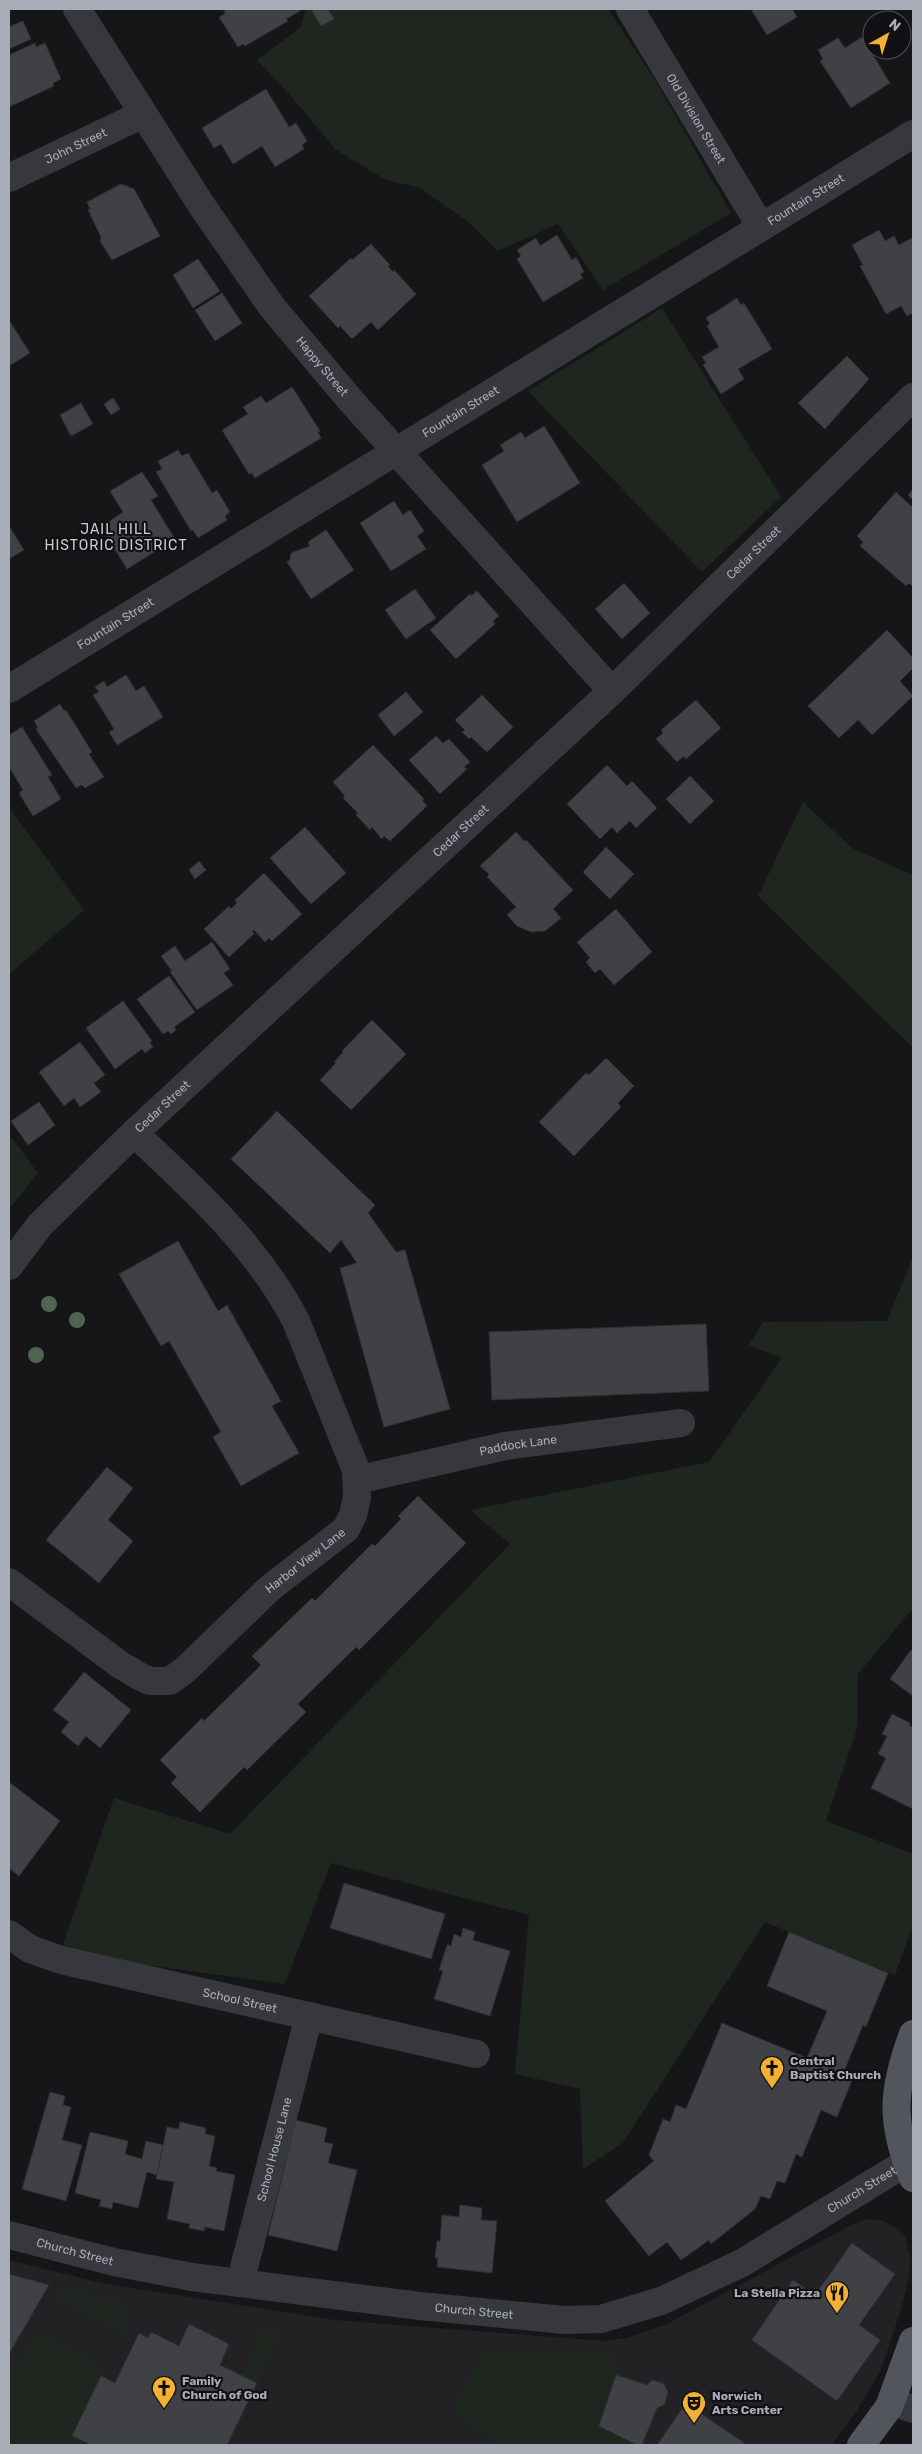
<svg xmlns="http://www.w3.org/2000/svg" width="922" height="2454" font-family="Rubik,sans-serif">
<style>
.built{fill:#222225}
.green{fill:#1e261f}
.building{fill:#404145;stroke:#303034}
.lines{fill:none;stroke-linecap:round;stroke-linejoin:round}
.minor{stroke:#37383d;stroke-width:28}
.major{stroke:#53555c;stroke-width:28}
.tree{fill:#506452}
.labels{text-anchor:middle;stroke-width:4.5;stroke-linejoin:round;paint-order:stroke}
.street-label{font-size:12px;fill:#a8adb8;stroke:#111113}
.poi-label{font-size:12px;font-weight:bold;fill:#a8adb8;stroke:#111113;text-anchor:start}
.neighbourhood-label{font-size:14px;letter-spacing:1px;fill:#c9ccd4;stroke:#111113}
</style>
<rect width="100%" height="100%" fill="#161618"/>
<!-- built -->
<path class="built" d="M867 2219 881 2220 893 2226 905 2237 910 2257 909 2277 902 2306 880 2372 856 2412 831 2445H9V2260L106 2284 335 2320 604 2341 627 2338 669 2323 849 2226Z"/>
<!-- green -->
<path class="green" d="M306 9H608L655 80 731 213 603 290 558 224 498 251 467 221 420 188 386 180 335 149 290 95 257 60 300 28Z
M662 308 781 497 702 572 528 391Z
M803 802 852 848 913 875V1048L758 896Z
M9 807 84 910 9 974Z
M9 1134 38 1173 9 1209Z
M913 1257V1608L858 1674 857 1729 826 1821 913 1854V1925L895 1975 765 1922 623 2143 583 2169 580 2089 515 2074 529 1915 331 1863 285 1984 60 1953 114 1798 230 1834 510 1544 470 1510 709 1462 782 1358 749 1345 763 1322 887 1321Z
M63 2287 123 2303 129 2324 125 2334 56 2297Z
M263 2327 280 2329 257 2383 242 2375Z
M37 2333 93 2360 92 2363 105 2369 72 2436 91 2445H9V2377Z
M489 2351 616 2356V2375L599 2426 632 2445H500L451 2410 485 2354Z"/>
<!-- building -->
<path class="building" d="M227 9H299L300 11 286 19 288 21 245 46 243 44 238 47 219 17 225 14 224 11Z
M316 9H328L334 19 321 26 312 11Z
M751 9H792L797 17 767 35Z
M23 21 31 39 9 49V27Z
M862 37 890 83 851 108 820 61 823 59 818 50 838 38 845 48Z
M35 43 36 47 45 43 61 79 53 83 54 86 9 107V55Z
M266 89 289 127 296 123 307 141 302 145 304 149 275 167 262 146 233 164 221 144 214 148 202 128Z
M121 184 134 189 160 236 112 260 100 241 101 237 88 210 90 209 87 202Z
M879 230 885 241 894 236 899 245 912 238 913 241V313L907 316 901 306 886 314 860 266 863 265 852 245Z
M557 235 572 260 576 257 584 272 580 274 583 278 543 302 517 259 521 256 517 250 536 238 540 246Z
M371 244 390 265 388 266 393 272 394 270 416 294 378 330 371 322 352 339 340 326 338 328 309 296 351 258 352 260Z
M198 259 220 291 193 308 173 275Z
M222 293 242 323 215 341 195 310Z
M737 298 741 305 744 303 772 349 738 369 744 379 721 394 703 365 706 363 702 357 719 347 707 326 710 324 706 318Z
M9 320 30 353 9 366Z
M847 356 869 379 825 429 798 403Z
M292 387 320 431 318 432 321 438 255 478 252 473 249 474 222 430 248 414 243 407 261 396 266 403Z
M113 398 120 409 111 415 104 404Z
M81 403 93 424 71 436 60 415Z
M544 426 580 483 517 522 482 465 504 451 500 445 521 432 525 438Z
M178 450 182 456 188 453 212 493 217 490 230 512 225 516 227 520 198 538 193 530 191 531 156 472 162 469 158 461Z
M142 472 158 496 151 500 175 539 127 569 101 527 123 512 110 491Z
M913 489V500L908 495Z
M896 492 913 508V587L909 583 906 586 860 546 863 542 857 536Z
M394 501 403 515 410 510 424 531 417 536 426 549 391 571 360 523Z
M9 526 24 550 9 559Z
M326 530 354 570 311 599 287 562 290 560 291 553 310 546 308 542Z
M624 583 650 613 622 639 595 609Z
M415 589 436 618 406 639 385 610Z
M477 591 499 616 493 621 495 624 456 659 430 630 470 594 471 596Z
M887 630 913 658V668L900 681 913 696 872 735 858 720 839 738 808 706Z
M126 675 136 691 144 686 163 717 117 745 109 732 114 729 93 695 99 692 95 687 104 681 107 687Z
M406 692 423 712 394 736 378 715Z
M482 695 513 727 487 752 471 737 469 739 462 732 465 730 455 720Z
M696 700 721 728 686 759 684 756 677 762 656 739 663 733 661 730Z
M60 704 64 711 66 710 92 752 89 754 104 777 85 788 82 785 76 788 36 729 38 728 34 721Z
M22 727 52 775 48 777 61 799 33 816 19 793 23 790 9 767V735Z
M436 736 443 743 449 739 470 762 464 767 467 769 440 794 409 760Z
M373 745 424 799 422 800 427 806 390 841 384 836 382 839 372 827 370 830 356 815 358 813 343 798 345 796 333 782Z
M607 765 627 786 632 781 657 808 636 828 630 821 617 833 612 827 600 839 567 804Z
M690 776 714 801 690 824 666 799Z
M305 827 346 873 311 904 270 858Z
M516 832 524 841 526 840 573 890 553 909 561 918 545 931 531 932 517 926 507 915 516 907 487 877 489 874 480 866Z
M606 847 634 874 610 899 583 872Z
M199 861 206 870 195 879 189 870Z
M264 873 302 914 272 941 269 938 265 942 254 930 252 931 254 934 229 957 204 929 229 906 231 909 237 903 235 900Z
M616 909 652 952 614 985 600 969 595 973 586 962 590 958 577 942Z
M212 942 230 969 224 973 233 985 197 1010 170 972 172 971 161 956 175 946 185 961Z
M169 976 195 1012 174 1027 176 1030 171 1034 168 1031 163 1034 137 999Z
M123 1001 152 1041 150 1043 153 1047 145 1053 142 1049 115 1069 86 1028Z
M372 1020 406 1054 351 1110 320 1080 336 1063 334 1062 343 1052 342 1051Z
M80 1042 105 1075 94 1083 101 1092 80 1107 74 1098 64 1106 39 1072Z
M606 1058 634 1086 618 1103 621 1107 574 1156 539 1122 586 1073 589 1075Z
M39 1102 55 1125 28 1145 11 1121Z
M277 1111 375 1205 368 1213 396 1252 405 1250 450 1409 384 1427 340 1268 357 1263 341 1240 330 1253 231 1159Z
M178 1241 218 1311 227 1305 281 1401 272 1406 299 1453 241 1486 213 1437 221 1432 169 1341 161 1346 119 1274Z
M706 1324 709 1391 492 1400 489 1332Z
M107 1467 133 1488 108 1520 133 1541 99 1583 46 1540Z
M418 1496 466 1543 359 1650 356 1647 298 1704 306 1712 247 1770 244 1767 200 1812 171 1783 177 1777 160 1760 202 1718 204 1721 261 1665 252 1656 312 1598 315 1601 372 1544 375 1546 401 1519 398 1516Z
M911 1650 913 1652V1696L890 1679Z
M84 1672 131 1710 100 1748 86 1736 78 1746 61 1732 69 1722 53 1710Z
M892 1714 910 1723 909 1725 913 1728V1809L871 1788 886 1758 878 1754 887 1736 882 1734Z
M9 1782 60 1821 19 1876 9 1868Z
M344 1883 445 1914 431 1959 330 1928Z
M463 1928 475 1932 473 1940 510 1951 490 2016 434 1999 443 1971 439 1970 447 1945 451 1946 454 1934 461 1937Z
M789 1932 888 1973 866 2027 863 2025 845 2069 855 2073 837 2117 821 2110 802 2157 796 2154 785 2183 777 2181 770 2199 761 2196 755 2209 711 2244 709 2240 681 2260 667 2242 649 2256 605 2201 654 2161 649 2155 663 2119 670 2122 676 2105 686 2109 722 2023 807 2058 827 2011 767 1986Z
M50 2092 65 2096 63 2105 71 2107 62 2140 82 2145 66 2201 22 2189Z
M296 2120 327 2128 324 2142 333 2144 328 2163 357 2170 337 2251 268 2235Z
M180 2122 206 2128 205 2134 215 2136 209 2166 217 2168 216 2171 235 2175 224 2231 205 2227 204 2231 189 2228 190 2224 167 2219 174 2182 156 2179 167 2127 179 2129Z
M90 2132 128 2141 125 2154 142 2159 146 2141 163 2145 157 2175 147 2172 138 2208 113 2202 112 2209 99 2206 101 2200 75 2193Z
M460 2205 482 2208 481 2220 497 2221 492 2273 437 2267 438 2258H435L437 2241H440L442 2215 459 2217Z
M852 2243 895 2274 859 2325 880 2340 837 2401 752 2340 793 2280 815 2295Z
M9 2274 49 2285 9 2354Z
M189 2324 229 2344 220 2365 257 2383 227 2445H91L72 2436 101 2376 115 2383 139 2333 148 2338 151 2332 179 2346Z
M616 2375 647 2385 652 2380 663 2383 668 2392 665 2404 657 2408 642 2445H637L599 2426Z
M686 2403 747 2445H657Z"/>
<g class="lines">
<!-- minor -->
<g class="minor">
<path id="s1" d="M77 9 202 206 272 307 352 402 612 691"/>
<path id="s2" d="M630 9 761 227"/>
<path id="s3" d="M9 178 143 114"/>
<path id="s4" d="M9 689 913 134"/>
<path id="s5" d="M9 1266 40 1225 134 1133 612 691 913 397"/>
<path id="s6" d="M357 1480 505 1446 681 1423"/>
<path id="s7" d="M9 1582 119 1664 139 1676 150 1681H170L185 1670 270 1588 346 1529 353 1515 357 1498 356 1470 296 1321C257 1246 195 1190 134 1133"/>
<path id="s8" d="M9 1934 30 1949 61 1960 476 2054"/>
<path id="s9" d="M9 2235 114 2262 192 2277 420 2306 564 2320 601 2319 661 2301 742 2263 907 2162"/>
<path id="s10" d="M240 2283 309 2016"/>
<path d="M892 2402 913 2409"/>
</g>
<!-- major -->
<path class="major" d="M913 2034C892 2090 890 2122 913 2178
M861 2445 889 2407 913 2341"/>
</g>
<!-- trees -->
<g class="tree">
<circle cx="49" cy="1304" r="8"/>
<circle cx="77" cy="1320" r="8"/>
<circle cx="36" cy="1355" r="8"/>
</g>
<!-- icons -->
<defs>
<g id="church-pin" transform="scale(1.25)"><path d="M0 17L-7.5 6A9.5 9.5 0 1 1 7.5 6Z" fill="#f2b134" stroke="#111113"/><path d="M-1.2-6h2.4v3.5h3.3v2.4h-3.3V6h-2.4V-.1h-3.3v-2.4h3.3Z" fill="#111"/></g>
<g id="restaurant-pin" transform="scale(1.25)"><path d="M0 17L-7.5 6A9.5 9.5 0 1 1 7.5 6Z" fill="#f2b134" stroke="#111113"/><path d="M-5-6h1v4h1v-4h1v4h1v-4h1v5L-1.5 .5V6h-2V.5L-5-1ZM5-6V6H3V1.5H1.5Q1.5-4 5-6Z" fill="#111"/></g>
<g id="theatre-pin" transform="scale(1.25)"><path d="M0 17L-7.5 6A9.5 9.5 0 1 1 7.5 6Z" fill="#f2b134" stroke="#111113"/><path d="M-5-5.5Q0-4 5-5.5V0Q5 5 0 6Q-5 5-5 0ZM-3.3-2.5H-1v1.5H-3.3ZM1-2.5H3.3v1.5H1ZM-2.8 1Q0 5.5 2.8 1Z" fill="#111"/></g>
</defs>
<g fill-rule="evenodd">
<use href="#church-pin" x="772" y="2068"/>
<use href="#restaurant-pin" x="837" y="2293"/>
<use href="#church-pin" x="164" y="2388"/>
<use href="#theatre-pin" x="694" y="2403"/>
</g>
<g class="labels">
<!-- street labels -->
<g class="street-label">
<text dy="4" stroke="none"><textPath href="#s2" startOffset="128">Old Division Street</textPath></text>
<text dy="4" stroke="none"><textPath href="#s3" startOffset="74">John Street</textPath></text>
<text dy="4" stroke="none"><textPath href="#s4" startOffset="935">Fountain Street</textPath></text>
<text dy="4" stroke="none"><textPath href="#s1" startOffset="434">Happy Street</textPath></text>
<text dy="4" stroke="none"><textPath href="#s4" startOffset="530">Fountain Street</textPath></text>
<text dy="4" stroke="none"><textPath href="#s5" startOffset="1032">Cedar Street</textPath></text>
<text dy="4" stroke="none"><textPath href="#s4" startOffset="125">Fountain Street</textPath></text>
<text dy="4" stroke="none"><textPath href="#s5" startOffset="628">Cedar Street</textPath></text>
<text dy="4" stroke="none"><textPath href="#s5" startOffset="222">Cedar Street</textPath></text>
<text dy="4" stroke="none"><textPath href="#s6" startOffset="165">Paddock Lane</textPath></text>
<text dy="4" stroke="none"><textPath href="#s7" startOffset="374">Harbor View Lane</textPath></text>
<text dy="4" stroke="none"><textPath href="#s8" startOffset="242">School Street</textPath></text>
<text dy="4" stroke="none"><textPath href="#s10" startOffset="138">School House Lane</textPath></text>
<text dy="4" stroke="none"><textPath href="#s9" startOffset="892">Church Street</textPath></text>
<text dy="4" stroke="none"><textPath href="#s9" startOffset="68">Church Street</textPath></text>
<text dy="4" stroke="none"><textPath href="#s9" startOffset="472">Church Street</textPath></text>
</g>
<!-- poi labels -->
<g class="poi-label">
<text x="790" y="2065">Central<tspan x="790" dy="14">Baptist Church</tspan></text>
<text x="820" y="2297" text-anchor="end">La Stella Pizza</text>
<text x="182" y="2385">Family<tspan x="182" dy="14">Church of God</tspan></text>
<text x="712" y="2400">Norwich<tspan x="712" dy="14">Arts Center</tspan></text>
</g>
<!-- neighbourhood labels -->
<g class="neighbourhood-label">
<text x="116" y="534">JAIL HILL<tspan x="116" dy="16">HISTORIC DISTRICT</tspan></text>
</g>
</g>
<!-- border -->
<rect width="922" height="2454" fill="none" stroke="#a8adb8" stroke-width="20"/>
<!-- north arrow -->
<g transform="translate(887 35) rotate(39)"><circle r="24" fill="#111113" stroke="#4d4f55"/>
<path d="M0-4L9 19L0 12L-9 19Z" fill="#f2b134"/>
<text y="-8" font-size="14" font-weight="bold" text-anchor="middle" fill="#a8adb8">N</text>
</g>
</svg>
